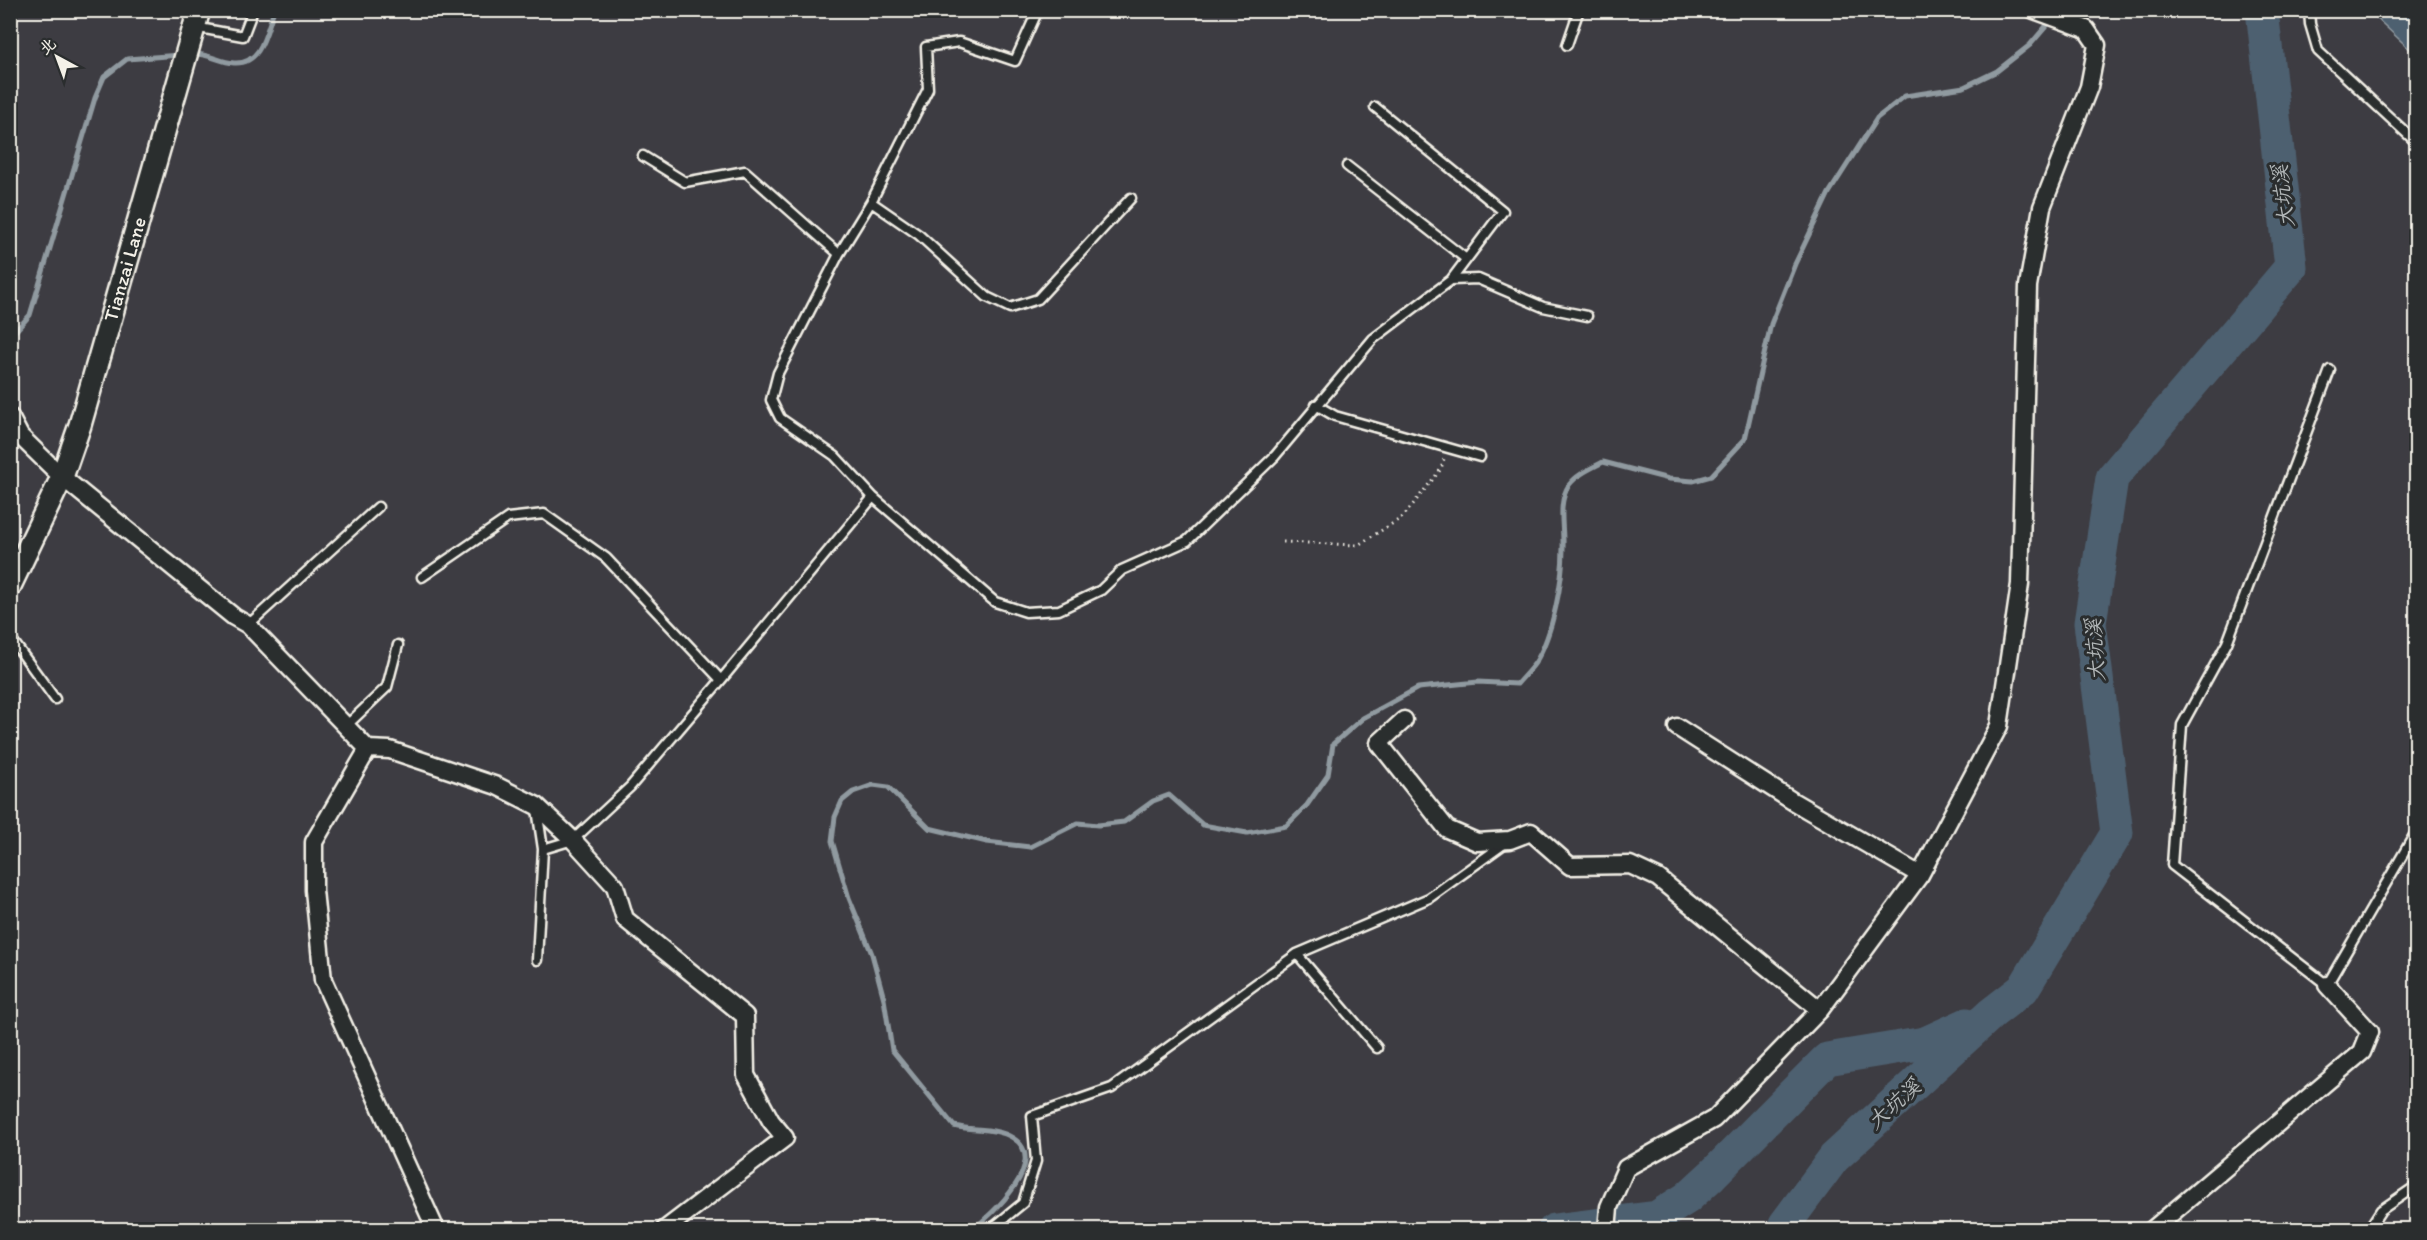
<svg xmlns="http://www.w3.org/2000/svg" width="2427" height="1240" font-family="Itim,'LXGW WenKai TC',sans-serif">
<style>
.water{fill:#4e6070;stroke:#909aa0;stroke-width:1.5}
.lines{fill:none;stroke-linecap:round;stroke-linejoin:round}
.stream{stroke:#909aa0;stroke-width:5}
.river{stroke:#4e6070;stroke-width:33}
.service-casing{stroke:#f4f1e8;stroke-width:13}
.minor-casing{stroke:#f4f1e8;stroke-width:21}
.tertiary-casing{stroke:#f4f1e8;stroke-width:26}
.path{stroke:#f4f1e8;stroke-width:3;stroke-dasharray:1.5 4.5;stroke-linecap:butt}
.service{stroke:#2a2d2e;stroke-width:8}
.minor{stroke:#2a2d2e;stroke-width:16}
.tertiary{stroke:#2a2d2e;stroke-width:21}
.labels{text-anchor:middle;stroke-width:6;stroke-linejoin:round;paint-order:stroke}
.street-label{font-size:20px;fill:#f4f1e8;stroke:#2a2d2e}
.water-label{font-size:21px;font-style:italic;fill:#b2b7b8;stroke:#2a2d2e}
</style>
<rect width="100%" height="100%" fill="#3d3c42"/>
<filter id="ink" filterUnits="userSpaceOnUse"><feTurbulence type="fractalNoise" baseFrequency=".0167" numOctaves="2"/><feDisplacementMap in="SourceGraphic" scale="12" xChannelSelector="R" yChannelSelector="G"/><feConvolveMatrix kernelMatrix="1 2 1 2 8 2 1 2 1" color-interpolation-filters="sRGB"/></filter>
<g filter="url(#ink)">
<!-- water -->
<path class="water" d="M2369 11H2416V55Z"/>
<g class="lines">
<!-- stream -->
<path class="stream" d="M192 54C209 53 219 62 234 63 262 65 266 31 274 10
M10 337 30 315 95 98 104 77 127 59 180 55
M972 1230C993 1214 1050 1161 1013 1138 996 1127 972 1131 954 1126L892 1050 884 999 872 954 849 898 832 841 835 817 842 801 853 792 873 785 888 787 929 828 987 842 1030 847 1078 823 1098 825 1124 822 1153 801 1169 795 1203 825 1247 833 1286 826 1307 805 1328 775 1333 744 1363 718 1418 688 1478 682 1517 684C1523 677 1530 670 1535 663 1553 635 1563 580 1563 548 1564 527 1557 503 1569 485 1577 474 1592 468 1603 462L1669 479 1693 481 1711 476 1745 439 1771 324 1795 264 1829 193 1877 118 1905 96 1964 87 1997 71 2030 45 2060 10"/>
<!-- river -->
<path class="river" d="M1554 1230 1657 1217 1687 1198 1712 1175 1827 1059 1925 1043 1967 1024
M1783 1230 1785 1224 1834 1158 1992 1013 2023 989 2117 833 2090 623 2112 478 2291 267 2262 10"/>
<!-- service casing -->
<g class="service-casing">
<path id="service" d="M2309 10 2310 24 2318 51 2416 142
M194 27 243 36 253 10
M1567 45 1579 10
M1375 107 1503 211 1451 280
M643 156 685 182 745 171 839 254 871 202 919 235 987 297 1010 308 1038 299 1131 198
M1347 166 1466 259
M871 202 928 89 926 47 959 42 1015 61 1038 10
M2330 370 2227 643 2182 725 2172 865 2327 985 2416 832
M1316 405 1335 416 1480 457
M873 497 995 602 1026 612 1059 610 1101 590 1122 570 1187 541 1275 456 1373 339 1451 280 1478 279 1543 307 1587 316
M422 577 508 518 544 514 606 558 721 680 873 497 835 456 780 418 771 400 778 373 839 254
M248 625 378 507
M10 637 55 699
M346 726 387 687 398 645
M543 849 573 840 630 787 721 680
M1297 954 1377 1048
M537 960 543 849 537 809
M990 1230 1023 1203 1036 1161 1032 1116 1112 1088 1297 954 1429 898 1504 844
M2368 1230 2381 1210 2416 1186"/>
</g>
<!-- minor casing -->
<g class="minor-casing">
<path id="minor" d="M10 417 20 436 62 477 234 617 248 625 368 749 390 750 497 786 537 806 573 840 615 886 625 919 745 1016 746 1075 771 1121 785 1138 664 1230
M1404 720 1379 743 1447 829 1477 842 1510 840 1531 832 1570 866 1630 865 1658 878 1820 1010
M1677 727 1794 802 1920 875
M368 749 314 842V890L323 980 436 1230
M1607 1230 1609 1207 1626 1168 1714 1119 1820 1010 1920 875 1999 726 2020 584 2028 286 2042 207 2089 87 2097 45 2086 29 2034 10
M2152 1230 2362 1052 2370 1032 2327 985"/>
</g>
<!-- tertiary casing -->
<g class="tertiary-casing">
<g id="tertiary">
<path id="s1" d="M10 586 62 477 80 425 199 10"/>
</g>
</g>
<!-- path -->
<path class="path" d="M1283 542 1358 545 1403 517 1441 469 1444 459"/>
<!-- service -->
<use href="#service" class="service"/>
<!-- minor -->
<use href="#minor" class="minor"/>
<!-- tertiary -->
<use href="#tertiary" class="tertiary"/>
</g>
</g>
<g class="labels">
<!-- street labels -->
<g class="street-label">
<text dy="7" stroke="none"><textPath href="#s1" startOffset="338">Tianzai Lane</textPath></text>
</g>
<!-- water labels -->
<g class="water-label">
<text transform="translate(2283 196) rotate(-97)" y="7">大坑溪</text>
<text transform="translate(2095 650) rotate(-94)" y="7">大坑溪</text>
<text transform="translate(1894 1104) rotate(-42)" y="7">大坑溪</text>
</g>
</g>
<!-- margin -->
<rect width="2427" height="1240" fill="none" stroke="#2a2d2e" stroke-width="36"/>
<rect x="18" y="18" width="2391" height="1204" fill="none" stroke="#f4f1e8" stroke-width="2" filter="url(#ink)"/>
<!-- north arrow -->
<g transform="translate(57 57) rotate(319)" stroke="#2a2d2e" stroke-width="4.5" paint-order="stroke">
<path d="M0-4.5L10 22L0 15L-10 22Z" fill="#f4f1e8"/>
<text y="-9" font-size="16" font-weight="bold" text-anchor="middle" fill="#f4f1e8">北</text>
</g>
</svg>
